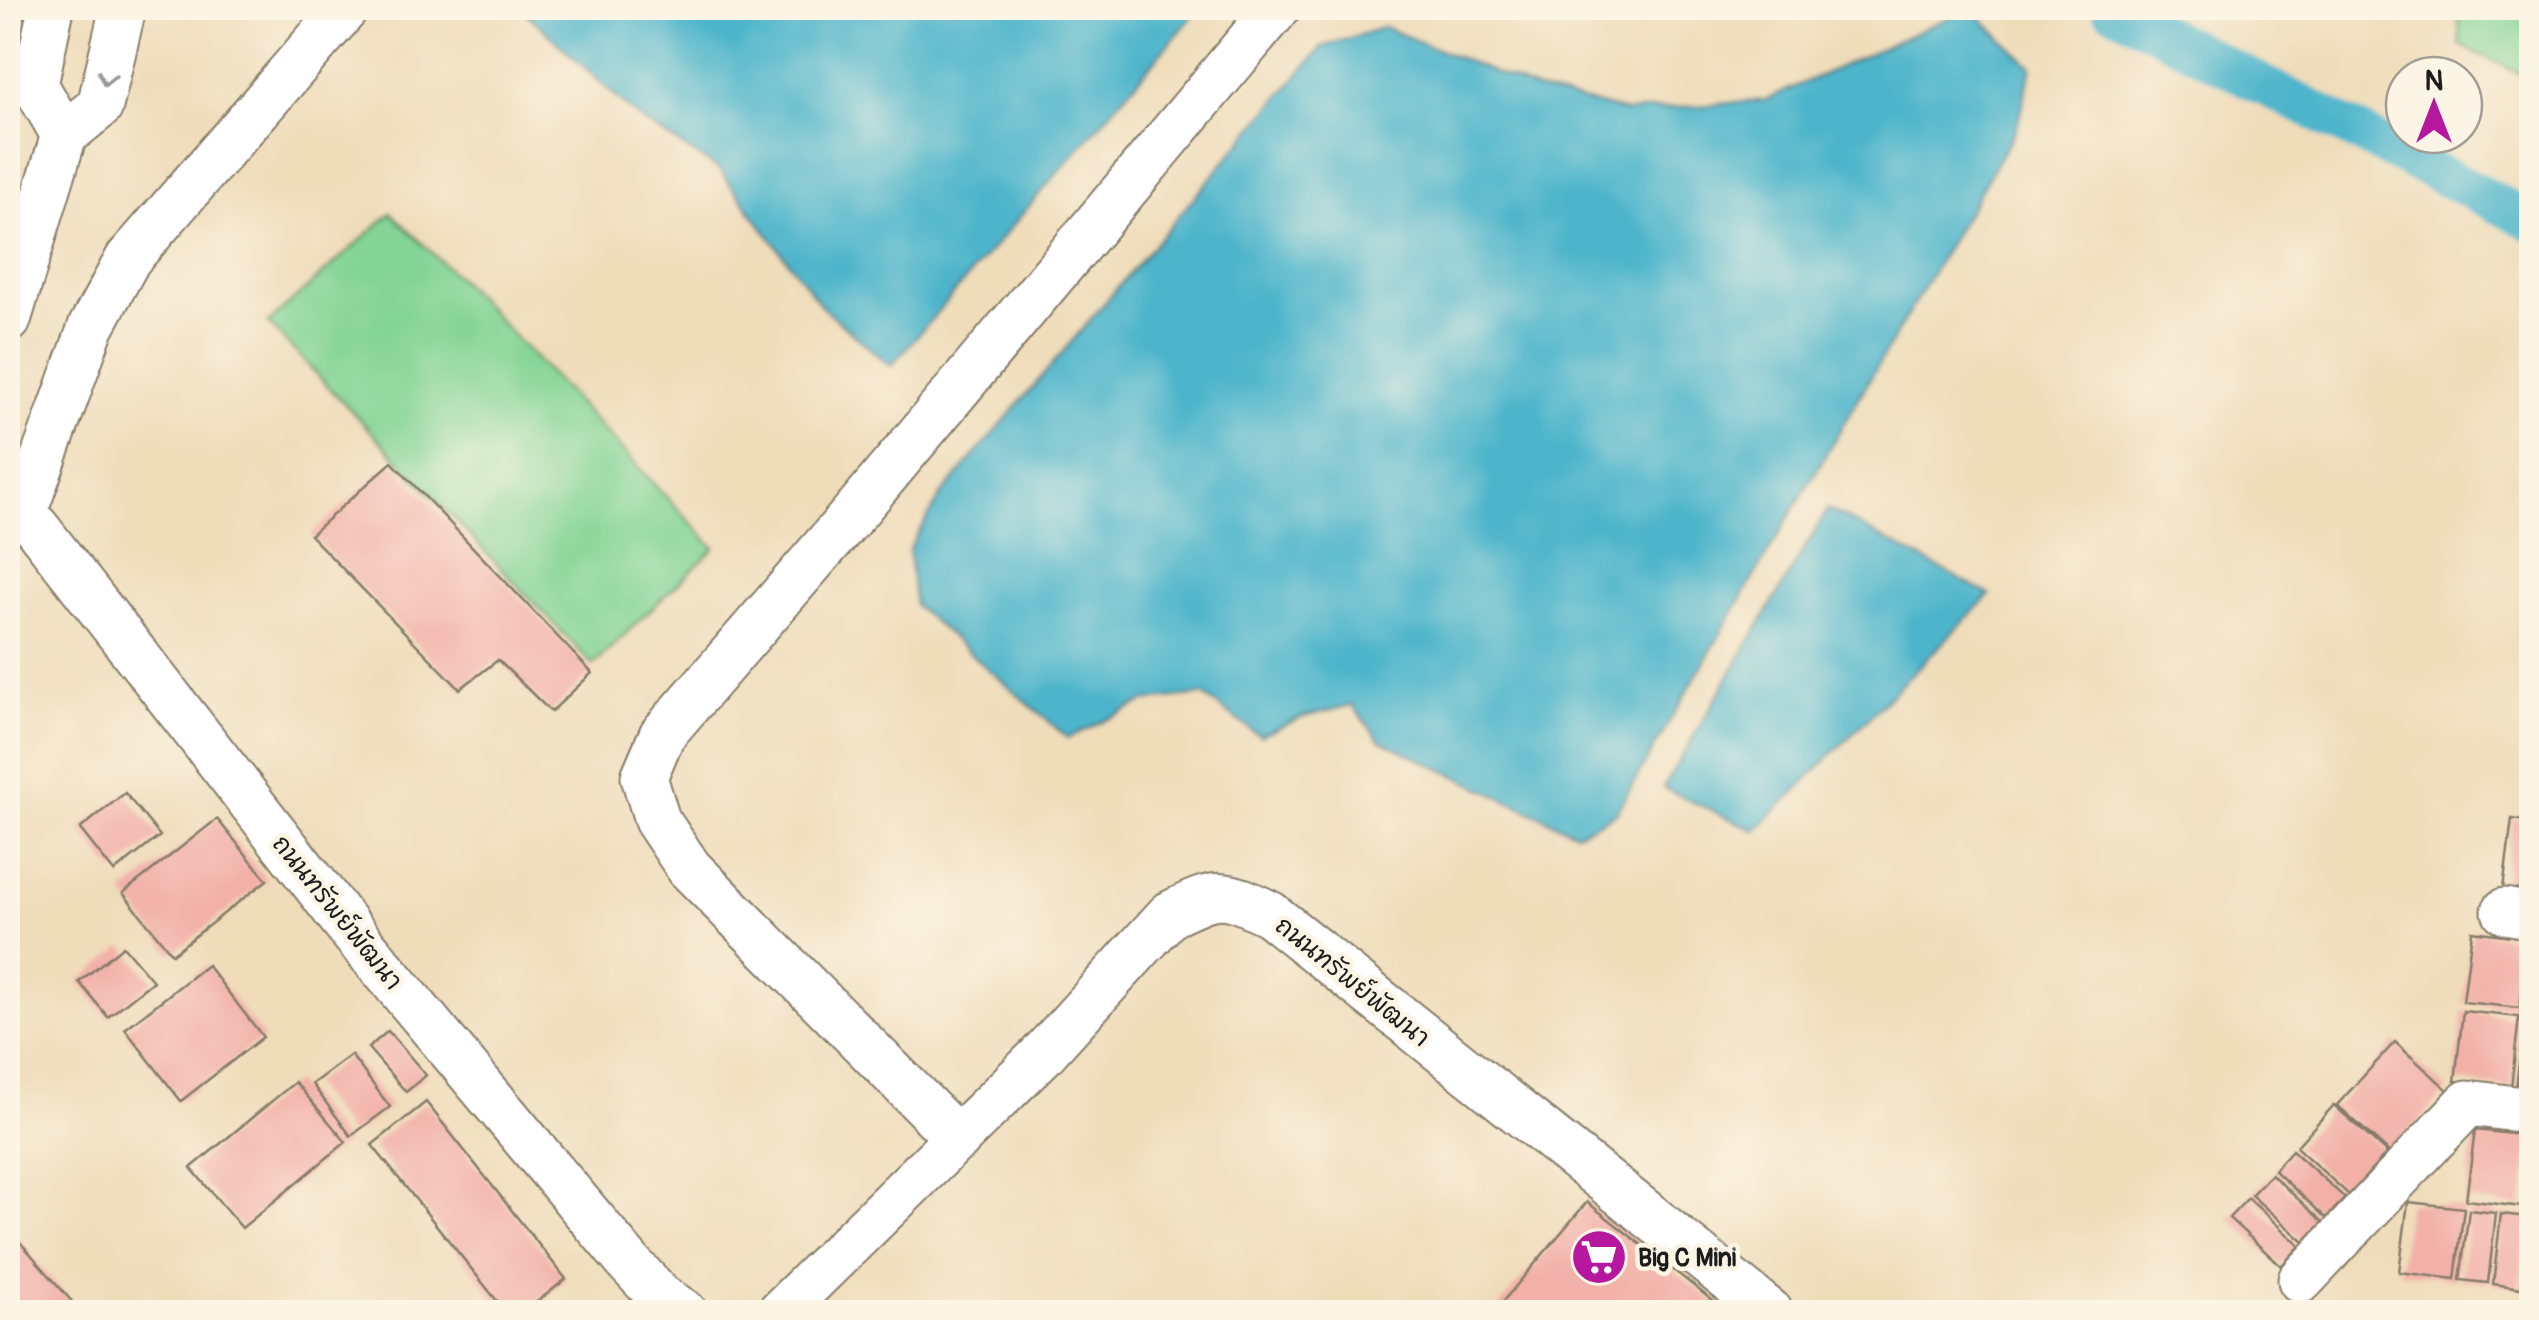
<svg xmlns="http://www.w3.org/2000/svg" width="2539" height="1320" font-family="Pangolin,'Playpen Sans Thai',sans-serif">
<style>
.green{fill:#83d495;stroke:#507858;stroke-width:2.5}
.water{fill:#4db5cb;stroke:#346874;stroke-width:2.5}
.lines{fill:none;stroke-linecap:round;stroke-linejoin:round}
.canal{stroke:#4db5cb;stroke-width:40}
.building{fill:#f2b0a7}
.minor-casing{stroke:#867c6a;stroke-width:49}
.minor{stroke:#fff;stroke-width:45}
.oneway{stroke:#999}
.labels{text-anchor:middle;stroke-width:9;stroke-linejoin:round;paint-order:stroke}
.street-label{font-size:25px;fill:#1c1c1c;stroke:#fcf5e5}
.poi-label{font-size:25px;font-weight:bold;fill:#1c1c1c;stroke:#fcf5e5;text-anchor:start}
</style>
<rect width="100%" height="100%" fill="#fcf5e5"/>
<filter id="ink" filterUnits="userSpaceOnUse"><feTurbulence type="fractalNoise" baseFrequency=".01" numOctaves="2"/><feDisplacementMap in="SourceGraphic" scale="20" xChannelSelector="R" yChannelSelector="G"/><feConvolveMatrix kernelMatrix="1 2 1 2 8 2 1 2 1" color-interpolation-filters="sRGB"/></filter>
<filter id="wash" filterUnits="userSpaceOnUse"><feTurbulence type="fractalNoise" baseFrequency=".0048" numOctaves="4" result="noise"/><feDisplacementMap in="SourceGraphic" scale="40" xChannelSelector="R" yChannelSelector="G"/><feGaussianBlur stdDeviation="2.25" result="paint"/><feColorMatrix in="noise" values="0 0 0 0 0 0 0 0 0 0 0 0 0 0 0 0 0 1.4 0 .05"/><feComposite in="paint" operator="in"/></filter>
<g filter="url(#wash)">
<rect width="100%" height="100%" fill="#efdcb9"/>
<!-- green -->
<path class="green" d="M2458 8H2531V79L2460 45Z
M391 213 474 294 715 548 593 665 268 323Z"/>
<!-- water -->
<path class="water" d="M521 8H1200L891 366 823 308 720 170 641 120Z
M1970 8 2032 67 2016 129 1616 813 1576 833 1380 740 1352 705 1303 717 1260 736 1203 695 1146 701 1068 738 914 605 909 549 942 494 1322 47 1384 27 1536 90 1627 112 1766 100Z
M1828 509 1990 595 1756 831 1663 788Z"/>
<g class="lines">
<!-- canal -->
<path class="canal" d="M2111 8 2532 221"/>
</g>
<g id="blocks">
<!-- building -->
<path class="building" d="M392 462 592 673 551 712 498 660 460 689 310 535Z
M125 793 160 836 114 872 80 829Z
M217 819 267 880 172 954 123 893Z
M2512 819 2532 822 2531 893 2503 889Z
M2472 931 2528 938 2520 1008 2463 1002Z
M123 946 153 981 108 1017 79 982Z
M207 965 263 1037 181 1101 125 1029Z
M2529 971H2532V1010L2524 1009Z
M2463 1011 2519 1017 2511 1088 2455 1081Z
M2524 1019 2532 1020V1091L2516 1089Z
M388 1031 426 1075 406 1092 368 1048Z
M2395 1042 2448 1090 2390 1153 2337 1105Z
M351 1055 390 1107 351 1136 312 1084Z
M295 1082 346 1142 242 1228 191 1168Z
M426 1102 566 1279 524 1312H506L372 1145Z
M2334 1105 2387 1153 2349 1195 2296 1147Z
M2475 1130 2531 1136 2522 1207 2466 1200Z
M2292 1150 2345 1198 2326 1218 2274 1170Z
M2271 1174 2323 1222 2304 1242 2251 1195Z
M2248 1198 2300 1246 2281 1266 2229 1218Z
M1587 1202 1727 1312H1494Z
M2408 1202 2464 1208 2455 1279 2399 1272Z
M2469 1210 2496 1213 2488 1283 2460 1280Z
M2501 1214 2529 1217 2521 1288 2493 1284Z
M14 1235 81 1312H8V1241Z
M2529 1255H2532V1290L2525 1289Z"/>
</g>
</g>
<g filter="url(#ink)">
<use href="#blocks" fill-opacity="0" stroke="#867c6a" stroke-width="2.5"/>
<g class="lines">
<!-- minor casing -->
<g class="minor-casing">
<path id="minor" d="M51 8 35 85 64 135
M8 320 64 135 100 106 123 8
M8 497 37 528 353 933 628 1262 661 1297 684 1312
M23 515 91 327 128 259 346 8
M2505 911 2532 916
M958 1139 689 868 657 820 644 777 662 735 854 513 1277 8
M2301 1280 2468 1103 2532 1111
M780 1312 1040 1057 1170 914C1218 890 1223 891 1270 914L1770 1312"/>
</g>
<!-- minor -->
<use href="#minor" class="minor"/>
</g>
<!-- one-way arrows -->
<defs><path id="oneway-chevron" d="M-2-3.5L2.5 0L-2 3.5" fill="none" stroke-width="1.6" stroke-linecap="round" stroke-linejoin="round" transform="scale(2.5)"/></defs>
<use class="oneway" href="#oneway-chevron" transform="translate(106 79) rotate(103)"/>
</g>
<!-- icons -->
<defs>
<g id="supermarket-disc" transform="scale(2.875)"><circle r="9.5" fill="#b5179e" stroke="#fcf5e5"/><path d="M-6-5.5h2.5l.6 2H6L4.5 2H-2.5L-4.4-4H-6ZM-1.5 3.2a1.3 1.3 0 1 0 .1 0ZM3 3.2a1.3 1.3 0 1 0 .1 0Z" fill="#fff"/></g>
</defs>
<g fill-rule="evenodd">
<use href="#supermarket-disc" x="1599" y="1257"/>
</g>
<g class="labels">
<!-- street labels -->
<g class="street-label">
<text transform="translate(338 912) rotate(51)" y="9">ถนนทรัพย์พัฒนา</text>
<text transform="translate(1353 981) rotate(39)" y="9">ถนนทรัพย์พัฒนา</text>
</g>
<!-- poi labels -->
<g class="poi-label">
<text x="1638" y="1266">Big C Mini</text>
</g>
</g>
<!-- margin -->
<rect width="2539" height="1320" fill="none" stroke="#fcf5e5" stroke-width="40"/>
<!-- north arrow -->
<g transform="translate(2434 105)"><circle r="48" fill="#fcf5e5" stroke="#a29e95" stroke-width="2.5"/>
<path d="M0-8L18 38L0 25L-18 38Z" fill="#b5179e"/>
<text y="-15" font-size="28" font-weight="bold" text-anchor="middle" fill="#1c1c1c">N</text>
</g>
</svg>
